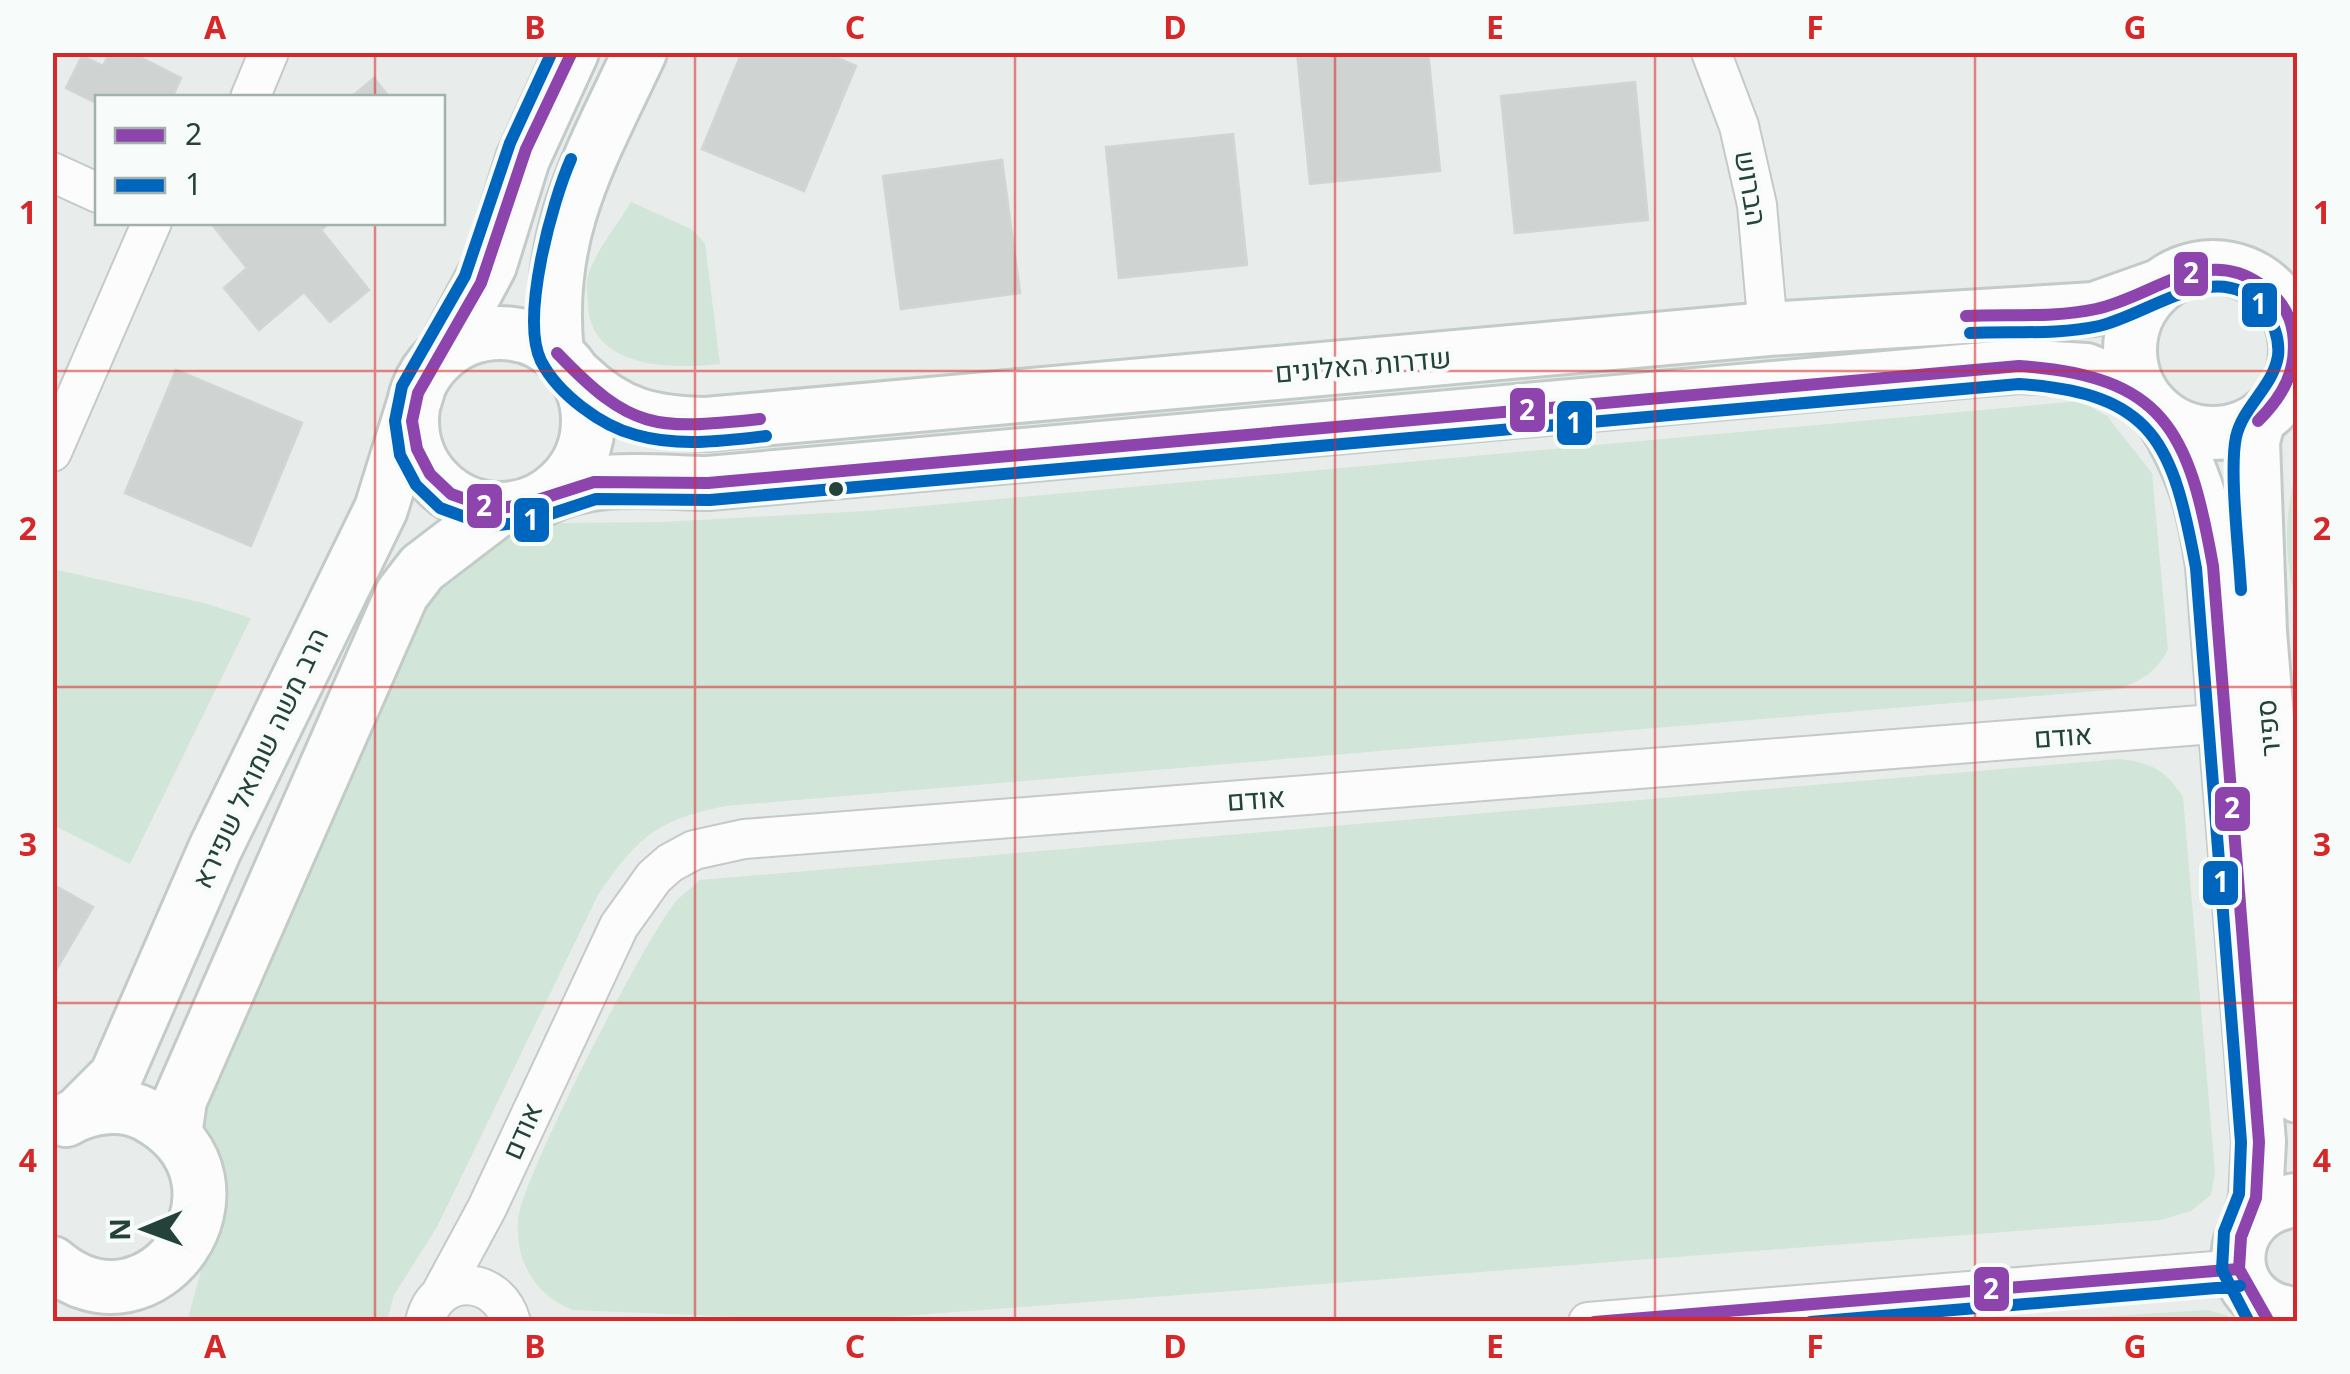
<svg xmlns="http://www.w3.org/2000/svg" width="2350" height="1374" font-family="'Noto Sans',Heebo,sans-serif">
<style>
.green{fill:#d1e6d8}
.building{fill:#cfd4d2;stroke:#d1d6d4;stroke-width:2.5}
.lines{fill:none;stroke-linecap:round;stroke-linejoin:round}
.street-casing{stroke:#c5cac8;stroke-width:42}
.secondary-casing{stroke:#c3cbc8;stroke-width:58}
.street{stroke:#fcfcfc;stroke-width:38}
.secondary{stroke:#fcfcfc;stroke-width:52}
.bus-1-casing{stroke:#f7fbf9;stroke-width:20}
.bus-2-casing{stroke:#f7fbf9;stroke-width:20}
.bus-1{stroke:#8e44ad;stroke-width:12}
.bus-2{stroke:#0065bd;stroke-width:12}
.grid{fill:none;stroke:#d62828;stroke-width:2.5;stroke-opacity:0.55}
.bus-dot{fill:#24423a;stroke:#f7fbf9;stroke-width:4}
.labels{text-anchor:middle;stroke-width:9;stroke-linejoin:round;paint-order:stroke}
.street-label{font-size:28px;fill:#24423a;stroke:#f7fbf9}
.line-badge{stroke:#f7fbf9;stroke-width:4}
.badge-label{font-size:28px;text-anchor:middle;font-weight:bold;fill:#fff}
.neatline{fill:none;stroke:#d62828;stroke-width:4}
.grid-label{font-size:32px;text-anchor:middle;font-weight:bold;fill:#d62828}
</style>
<rect width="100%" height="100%" fill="#e8edeb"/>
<!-- green -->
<path class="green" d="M631 202 691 229 705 243 720 364C675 369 592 370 588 306 588 297 585 284 588 276 595 251 618 224 631 202Z
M2080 401 2107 416 2152 473 2168 649C2157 672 2143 679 2120 689L726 806C656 820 638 837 598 895L437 1227 394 1295 387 1321 187 1322 215 1219 199 1108 393 669 436 584 493 533 555 523 661 522 867 511Z
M2297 469V604C2283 558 2284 515 2297 469Z
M53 569 204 603 251 618 130 864 53 825Z
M2119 759C2150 762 2166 770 2183 797L2215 1172 2211 1195 2191 1211 2161 1220 839 1321 573 1310C535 1296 515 1261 518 1220 522 1177 646 936 677 900 684 893 693 887 700 880Z
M2208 1310 2228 1316V1321H2026Z"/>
<!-- building -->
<path class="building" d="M110 52H130L181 78 172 98H98V104L66 88 82 56 103 66Z
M742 52H824L856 66 804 191 702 149Z
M1297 52H1428L1440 171 1310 184Z
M374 78 390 98H350Z
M1635 82 1648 220 1515 233 1501 96Z
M1233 134 1247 265 1119 278 1106 147Z
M1002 160 1020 293 901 309 883 176Z
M220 222H330L321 230 369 290 330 322 304 292 259 330 224 288 247 268 214 227Z
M176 370 302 423 251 546 125 493Z
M52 884 93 907 52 977Z"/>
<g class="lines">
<!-- street casing -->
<g class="street-casing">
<path id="street" d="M1711 52 1739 126 1757 205 1768 329
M250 98 269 52
M52 172 98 193
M52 452 152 222
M441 1293 487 1208 619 926 654 877 670 863 694 850 744 839 2226 723
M425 1322C436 1272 498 1274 511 1322
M1588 1322 2239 1269"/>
</g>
<!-- secondary casing -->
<g class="secondary-casing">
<path id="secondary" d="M2130 350a83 83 0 1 1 166 0a83 83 0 1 1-166 0Z
M412 421a88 88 0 1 1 176 0a88 88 0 1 1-176 0Z
M557 353C544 233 591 157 640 52
M442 355 490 265 523 159 572 52
M578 377C618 415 652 423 706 424L1768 329 2094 309 2159 286
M2161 416C2194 469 2204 504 2213 566L2259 1142 2256 1198 2249 1223
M2258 421 2253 442 2260 632 2298 1096
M541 500C593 473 651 482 708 483L2019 366 2086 370 2140 392
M79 1113 116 1076 215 849 381 509 418 390
M175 1135 180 1100 402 594 422 568 498 510
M2298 1200C2218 1207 2219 1310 2298 1314
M52 1263C151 1349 270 1182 147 1115 122 1102 90 1106 66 1120"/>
</g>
<!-- street -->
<use href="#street" class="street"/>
<!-- secondary -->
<use href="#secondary" class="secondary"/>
<!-- bus-1 casing -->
<g class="bus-1-casing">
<path id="bus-1" d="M572 52 526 149 481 283 418 393 412 421 417 449 430 474 451 494 493 509 522 505 594 482 708 483 2019 366C2165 376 2189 431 2213 566L2259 1142 2256 1198 2241 1237 2239 1269 2269 1322
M1966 316C2009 314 2054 318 2096 309 2152 297 2204 245 2260 284 2277 295 2290 312 2293 333 2298 370 2283 396 2258 421
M557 353C632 431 654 430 760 419
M1594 1322 2239 1269"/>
</g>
<!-- bus-2 casing -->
<g class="bus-2-casing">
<path id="bus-2" d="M552 52 510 143 465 276 402 386 395 421 400 455 416 485 440 508 490 526 526 522 596 499 710 500 2019 384C2155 393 2173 444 2196 568L2241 1142 2239 1194 2224 1232 2222 1270 2249 1322
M571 159C552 202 520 318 541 361 558 394 601 426 636 435 678 447 723 441 766 436
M1970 333C2013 331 2057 335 2099 326 2148 315 2218 256 2262 307 2273 320 2280 339 2278 356 2273 387 2243 406 2236 437 2229 471 2239 551 2241 590
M1810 1322 2240 1286"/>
</g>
<!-- bus-1 -->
<use href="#bus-1" class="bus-1"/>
<!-- bus-2 -->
<use href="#bus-2" class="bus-2"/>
</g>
<!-- grid -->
<path class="grid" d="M375 52V98M695 52V1322M1015 52V1322M1335 52V1322M1655 52V1322M1975 52V1322M375 222V1322M52 371H2298M52 687H2298M52 1003H2298"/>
<!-- markers -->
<circle class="bus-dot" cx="836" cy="489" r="9"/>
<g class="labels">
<!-- street labels -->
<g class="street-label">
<text transform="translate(1751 188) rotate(80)" y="10">הברוש</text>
<text transform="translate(1363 365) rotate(-5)" y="10">שדרות האלונים</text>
<text transform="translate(2268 728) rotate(-95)" y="10">ספיר</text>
<text transform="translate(2063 736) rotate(-4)" y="10">אודם</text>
<text transform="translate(260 758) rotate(-65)" y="10">הרב משה שמואל שפירא</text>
<text transform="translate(1256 799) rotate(-4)" y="10">אודם</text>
<text transform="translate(522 1131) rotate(-66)" y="10">אודם</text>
</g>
</g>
<g class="line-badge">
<rect x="2172" y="250" width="38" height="48" rx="10" fill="#8e44ad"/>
<rect x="2240" y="281" width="39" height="48" rx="10" fill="#0065bd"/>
<rect x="1508" y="386" width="39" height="48" rx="10" fill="#8e44ad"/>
<rect x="1555" y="399" width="39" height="48" rx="10" fill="#0065bd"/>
<rect x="465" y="482" width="39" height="48" rx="10" fill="#8e44ad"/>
<rect x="512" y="496" width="39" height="48" rx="10" fill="#0065bd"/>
<rect x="2213" y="785" width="39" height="48" rx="10" fill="#8e44ad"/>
<rect x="2201" y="859" width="39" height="48" rx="10" fill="#0065bd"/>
<rect x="1972" y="1265" width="39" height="48" rx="10" fill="#8e44ad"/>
</g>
<g class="badge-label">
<text x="2191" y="283">2</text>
<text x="2259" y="314">1</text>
<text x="1527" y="420">2</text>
<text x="1574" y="433">1</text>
<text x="484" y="516">2</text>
<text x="531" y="530">1</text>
<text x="2232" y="818">2</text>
<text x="2221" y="892">1</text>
<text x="1991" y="1299">2</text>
</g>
<!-- border -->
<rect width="2350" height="1374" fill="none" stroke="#f7fbf9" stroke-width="110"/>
<!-- legend -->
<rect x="95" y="95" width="350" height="130" fill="#f7fbf9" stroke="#a3b1ad" stroke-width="2.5"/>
<rect x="115" y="128" width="50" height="15" fill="#8e44ad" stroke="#a3b1ad" stroke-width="2.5"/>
<text x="185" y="145" font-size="30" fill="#24423a">2</text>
<rect x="115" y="178" width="50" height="15" fill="#0065bd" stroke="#a3b1ad" stroke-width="2.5"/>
<text x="185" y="195" font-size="30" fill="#24423a">1</text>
<!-- north arrow -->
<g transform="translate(145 1229) rotate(269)" stroke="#f7fbf9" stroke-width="8" paint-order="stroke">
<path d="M0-8L18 38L0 25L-18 38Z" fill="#24423a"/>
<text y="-15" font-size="28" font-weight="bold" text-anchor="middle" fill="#24423a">N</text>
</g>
<rect x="55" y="55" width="2240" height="1264" class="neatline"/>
<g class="grid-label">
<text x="215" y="39">A</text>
<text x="535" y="39">B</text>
<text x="855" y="39">C</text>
<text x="1175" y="39">D</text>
<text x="1495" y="39">E</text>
<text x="1815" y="39">F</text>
<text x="2135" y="39">G</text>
<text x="28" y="224">1</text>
<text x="2322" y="224">1</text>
<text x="28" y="540">2</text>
<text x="2322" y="540">2</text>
<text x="28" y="856">3</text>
<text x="2322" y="856">3</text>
<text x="28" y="1172">4</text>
<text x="2322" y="1172">4</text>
<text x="215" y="1358">A</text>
<text x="535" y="1358">B</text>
<text x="855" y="1358">C</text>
<text x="1175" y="1358">D</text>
<text x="1495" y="1358">E</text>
<text x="1815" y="1358">F</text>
<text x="2135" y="1358">G</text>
</g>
</svg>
